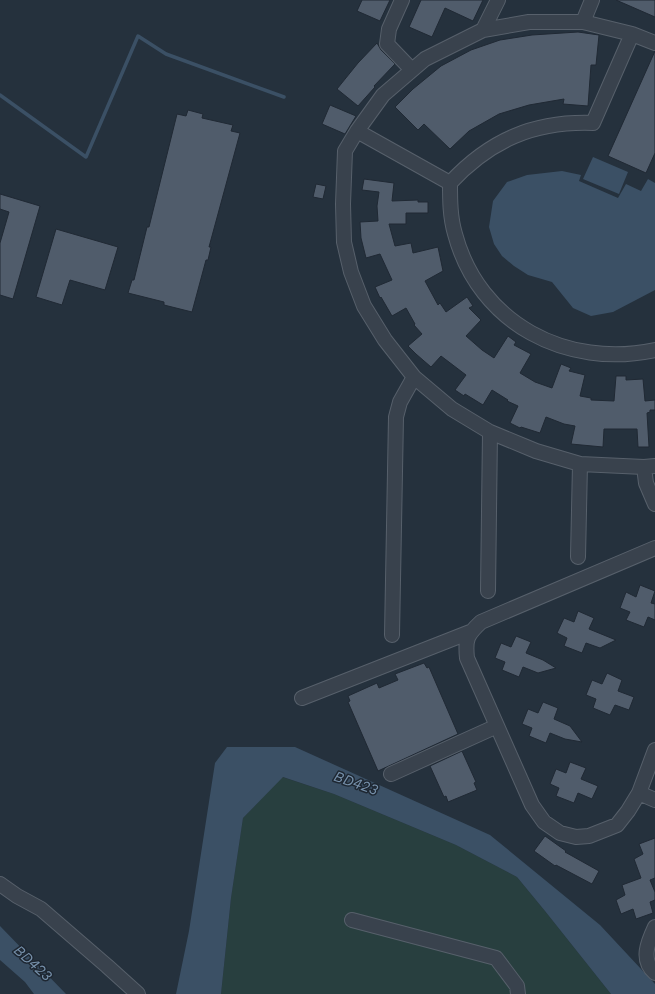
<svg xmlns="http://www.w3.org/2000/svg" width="655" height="994" font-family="'Work Sans',sans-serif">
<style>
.green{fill:#283f3f}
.water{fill:#3b5065}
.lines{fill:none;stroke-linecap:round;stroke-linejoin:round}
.stream{stroke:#3b5065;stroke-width:3.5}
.building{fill:#505c6b;stroke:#202934}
.minor-casing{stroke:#57606b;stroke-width:16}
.minor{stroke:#39424d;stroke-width:14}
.labels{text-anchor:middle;stroke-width:3;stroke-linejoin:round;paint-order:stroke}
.water-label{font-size:15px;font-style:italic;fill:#7690aa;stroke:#1e2732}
</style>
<rect width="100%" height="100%" fill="#25313d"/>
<!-- green -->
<path class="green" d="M282 777 334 794 456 845 517 877 545 911 611 994H221L231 898 243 818Z"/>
<!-- water -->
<path class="water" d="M593 157 628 172 619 194 583 179Z
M562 171 581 175 579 181 618 198 626 184 641 191 648 179 655 183V290L613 312 591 316 573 308 552 282 528 275 514 266 502 256 494 244 489 227 493 201 507 182 527 175Z
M227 747H295L490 835 600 925 655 984V994H611L545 911 517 877 456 845 334 794 283 777 243 818 231 898 221 994H176L189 931 215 763Z
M0 926 66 994H34L25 982 0 960Z"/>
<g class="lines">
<!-- stream -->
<path class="stream" d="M0 95 86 157 138 36 166 54 284 97"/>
</g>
<!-- building -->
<path class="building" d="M362 0H390L380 21 357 11Z
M421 0H483L473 21 445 8 432 37 409 27Z
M616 0H655V17Z
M578 32 599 35 596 65H591L588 106 563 104 564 99 529 105 499 114 469 131 450 149 424 124 418 130 395 107 413 89 441 66 471 50 500 40 532 35Z
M377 43 381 50 395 64 374 86 375 87 358 106 337 89 358 63Z
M655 51V153L646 173 608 156Z
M330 105 356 116 345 134 322 124Z
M188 110 203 114 202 118 233 125 231 131 240 133 209 247H211L208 260H206L192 312 164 305V302L128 293 132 280H134L147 227H149L177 114 186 116Z
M364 179 394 183 392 201 418 200V202H428V213H406V224H389L395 246 411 243 413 253 438 247 443 271 425 281 438 305 440 303 446 312 467 297 473 306 469 308 481 320 466 336 482 350 494 358 508 336 516 342 514 345 531 354 520 373 535 382 552 388 561 364 571 368 569 371 585 375 580 396 591 398V400L614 401 616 376H626V380L643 379 645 401 655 400V410H650V412L647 413 649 447H638L637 429H604L603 447 571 444 575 426 564 424 546 417 540 433 521 427 520 428 510 423 518 406 507 401 508 400 492 390 483 405 465 394 464 396 455 390 466 375 441 356 431 367 416 354 408 346 422 334 414 325 415 324 406 308 392 316 381 297 380 298 375 287 392 280 380 254 366 258 361 238 360 222 378 221 377 206 379 192 362 190Z
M316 184 326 186 323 199 313 197Z
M0 194 40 206 13 299 0 295V243L9 212 0 209Z
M56 229 118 247 105 290 70 280 62 305 36 297Z
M640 585 655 591 651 603 655 604V620L648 617 644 627 626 620 630 612 620 608 626 592 636 597Z
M578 611 594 618 589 629 616 640 600 648 586 643 582 653 564 646 567 638 557 633 564 618 574 622Z
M516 636 531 642 526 653 543 660 556 668 538 673 523 667 519 677 502 670 505 662 495 658 501 643 511 647Z
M424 663 427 668 429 667 458 734 378 771 348 702 350 701 348 696 377 683 379 688 398 680 395 674Z
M607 673 622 680 618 691 634 697 629 710 615 705 610 715 593 708 596 699 586 695 592 680 602 684Z
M543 702 558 708 554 719 570 726 582 742 565 739 550 733 546 743 529 736 532 728 522 724 528 709 538 713Z
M462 751 476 782 474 783 477 790 448 802 446 796 444 797 430 766Z
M570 762 586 768 581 779 598 786 592 799 578 793 574 803 556 796 559 788 550 784 556 769 566 773Z
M545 836 566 851 565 852 599 871 592 884 556 865 555 866 534 851Z
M655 838V878L650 880 655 892V900L650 902 653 913 636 919 633 909 621 914 616 900 625 895 622 885 641 878 634 859 643 854 639 844Z"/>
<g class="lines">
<!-- minor casing -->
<g class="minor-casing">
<path id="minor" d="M402 0 389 29 387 44 412 70
M583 22 592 0
M483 30 498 0
M632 34 593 123C534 121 490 140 450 183 450 200 450 217 455 234 479 324 567 369 655 350
M357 131 345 151 343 204 344 242 351 272 364 306 385 340 414 377 452 409 490 432 536 451 580 464 644 467 655 466
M450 183 357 131 383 95 425 59 483 30 529 22H583L632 34 655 43
M644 467 646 483 655 504
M655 548 481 622C467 635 465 639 467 658L532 805 544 822 560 833 576 837 589 836 617 825 628 811 639 793 655 750
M578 557 580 464
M488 591 490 432
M392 635 396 417 400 402 414 377
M302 698 470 632
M391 774 497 726
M639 793 655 800
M0 884 17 896 41 909 107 966 138 994
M352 920 496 958 517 986 518 994
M655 927C648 942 640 960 655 973"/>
</g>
<!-- minor -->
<use href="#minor" class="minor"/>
</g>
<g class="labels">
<!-- water labels -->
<g class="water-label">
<text transform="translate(356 783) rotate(19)" y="5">BD423</text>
<text transform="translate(33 963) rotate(42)" y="5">BD423</text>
</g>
</g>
</svg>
